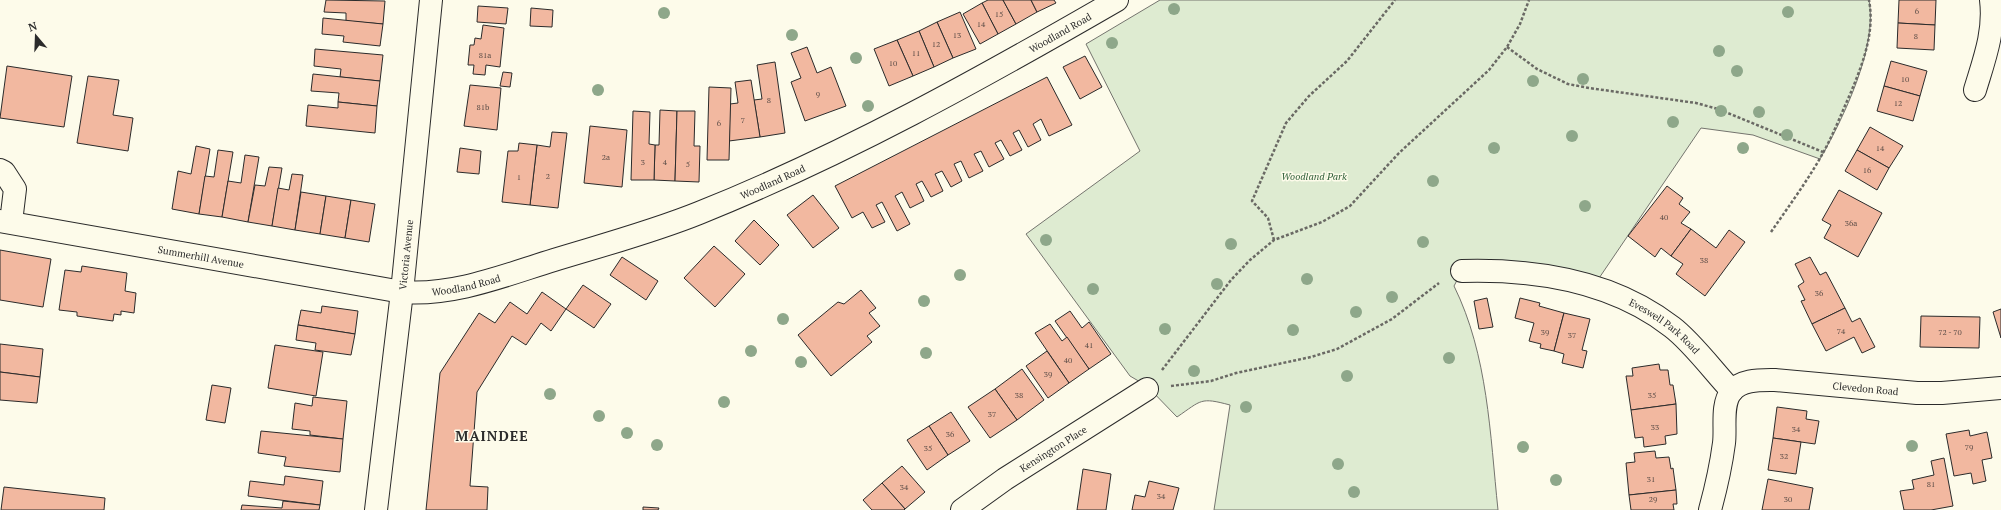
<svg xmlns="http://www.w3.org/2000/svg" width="2001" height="510" viewBox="0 0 2001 510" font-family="'PT Serif',serif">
<rect width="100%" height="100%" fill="#fdfbea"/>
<path fill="#deebd1" stroke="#74746e" d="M1160 0H1869C1878 47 1843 119 1820 159L1753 135 1701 128 1593 287 1462 271 1454 286C1488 355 1490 434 1498 510H1214L1230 405C1200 397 1202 400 1177 417L1147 386 1130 376 1026 234 1140 151 1086 44Z"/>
<g fill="#f2b8a0" stroke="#2b2b2b">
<path d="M326 0 385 1 383 24 346 21V13L324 12Z"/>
<path d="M988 0H1003L1016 24 998 34 982 3Z"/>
<path d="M1003 0H1031L1037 12 1016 24Z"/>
<path d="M1031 0H1054L1056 3 1037 12Z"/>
<path d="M1899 0H1936L1935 25 1898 23Z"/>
<path d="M982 3 998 34 980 44 963 14Z"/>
<path d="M478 6 508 8 506 24 477 22Z"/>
<path d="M531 8 553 10 552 27 530 26Z"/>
<path d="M960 12 976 49 953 58 937 22Z"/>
<path d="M323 18 383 24 380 46 343 42 344 36 322 34Z"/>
<path d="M937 22 953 58 934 67 919 31Z"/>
<path d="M1898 23 1935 25 1934 50 1897 48Z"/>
<path d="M483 25 504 28 500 67 486 65 485 75 473 74 474 65H468L470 45H474L475 38 481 39Z"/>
<path d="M919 31 934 67 913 76 897 40Z"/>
<path d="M897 40 913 76 889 86 874 49Z"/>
<path d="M807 47 817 73 831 67 846 106 805 121 791 82 801 78 791 53Z"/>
<path d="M315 49 383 55 380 81 340 77 341 69 314 66Z"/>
<path d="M1085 56 1102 87 1080 99 1063 67Z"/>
<path d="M1891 61 1927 71 1920 96 1884 86Z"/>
<path d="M775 62 785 133 760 137 754 100 762 99 757 65Z"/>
<path d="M7 66 72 76 64 127 0 118Z"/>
<path d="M503 72 512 73 510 87 500 86Z"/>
<path d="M313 74 380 81 377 106 338 102 339 93 311 91Z"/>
<path d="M88 76 119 80 113 115 133 118 128 151 77 143Z"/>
<path d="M1047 77 1072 125 1049 136 1041 119 1033 124 1041 140 1028 147 1019 130 1013 133 1022 150 1010 156 1001 140 995 143 1004 159 989 167 981 151 974 154 983 171 969 178 961 161 954 164 962 181 951 187 942 171 935 174 943 191 931 197 922 181 916 184 924 201 910 208 902 192 895 196 910 224 897 231 882 202 876 205 885 222 872 228 863 212 852 218 835 186Z"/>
<path d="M751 80 760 137 729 141 730 104 738 103 735 82Z"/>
<path d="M470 85 501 88 497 130 464 126Z"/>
<path d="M1884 86 1920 96 1913 121 1877 111Z"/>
<path d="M709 87 731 88 729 160H707Z"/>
<path d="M338 102 377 106 375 133 306 126 308 105 338 108Z"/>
<path d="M660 110 677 111 675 181 654 180 655 145H659Z"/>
<path d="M633 111 650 112 649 144 655 145 654 180H631Z"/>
<path d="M677 111H695L694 146H700L699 182 675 181Z"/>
<path d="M590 126 627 130 622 187 584 183Z"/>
<path d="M1870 127 1903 146 1889 168 1857 150Z"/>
<path d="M552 132 567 133 558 208 530 205 537 145 550 147Z"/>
<path d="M519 143 537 145 530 205 502 202 508 151H518Z"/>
<path d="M196 146 210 149 199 214 172 209 178 171 191 174Z"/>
<path d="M460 148 481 151 479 174 457 172Z"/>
<path d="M218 150 233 152 222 217 199 214 205 176 214 177Z"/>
<path d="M1857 150 1889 168 1877 190 1845 171Z"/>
<path d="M245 155 259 157 248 222 222 217 228 181 241 183Z"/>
<path d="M269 167 282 168 272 226 248 222 255 185 265 186Z"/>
<path d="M292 174 303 175 295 230 272 226 278 188 289 190Z"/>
<path d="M1667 186 1683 198 1679 204 1690 212 1681 223 1691 229 1671 256 1661 248 1655 257 1628 236Z"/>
<path d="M1839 190 1882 213 1858 257 1824 238 1831 225 1822 220Z"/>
<path d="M301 192 326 196 320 234 295 230Z"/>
<path d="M813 195 839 228 813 248 787 215Z"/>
<path d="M326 196 351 200 345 238 320 234Z"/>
<path d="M351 200 375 204 369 242 345 238Z"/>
<path d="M754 220 779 245 760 265 735 241Z"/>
<path d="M1691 229 1716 248 1729 230 1745 242 1705 296 1676 274 1683 264 1671 256Z"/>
<path d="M714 246 745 274 715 307 684 278Z"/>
<path d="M0 250 51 259 43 307 0 300Z"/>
<path d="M622 257 658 281 646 300 610 275Z"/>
<path d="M1810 257 1820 275 1826 272 1845 308 1812 324 1801 301 1805 300 1798 286 1804 282 1795 264Z"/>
<path d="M82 266 127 273 125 291 136 293 134 313 121 311V315L114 314 113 321 77 316V312L59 310 65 270 81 272Z"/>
<path d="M583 285 611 304 594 328 566 309Z"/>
<path d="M861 290 876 308 869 313 880 326 867 336 872 342 831 376 798 335 838 302 844 304Z"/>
<path d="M542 292 566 309 551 331 541 323 526 345 512 336 477 392 470 486 488 487 487 510H426L440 373 479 313 495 323 510 302 527 314Z"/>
<path d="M1487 298 1493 327 1479 329 1474 301Z"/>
<path d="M1520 298 1540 303 1539 306 1564 313 1554 351 1540 348 1541 344 1529 341 1534 323 1515 318Z"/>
<path d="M322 306 358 311 355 334 298 325 301 310 321 313Z"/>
<path d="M1845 308 1852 322 1860 318 1875 347 1862 353 1854 337 1826 351 1812 324Z"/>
<path d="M2001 309V338L1993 312Z"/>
<path d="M1070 311 1082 328 1089 322 1111 354 1089 369 1055 321Z"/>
<path d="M1564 313 1590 319 1582 350 1587 351 1583 368 1562 363 1564 354 1554 351Z"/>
<path d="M1921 316 1980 317 1979 348 1920 347Z"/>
<path d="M1050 324 1062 341 1067 337 1089 369 1069 383 1035 333Z"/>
<path d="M298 325 355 334 351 355 315 350 316 343 296 340Z"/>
<path d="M0 344 43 349 40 377 0 372Z"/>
<path d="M275 345 323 352 316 396 268 388Z"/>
<path d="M1047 351 1069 383 1048 398 1026 366Z"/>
<path d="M1659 364 1660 370H1668L1670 385H1673L1676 404 1631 410 1626 376H1633L1632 368Z"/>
<path d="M1022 369 1044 400 1017 420 995 389Z"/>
<path d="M0 372 40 377 37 403 0 400Z"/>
<path d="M212 385 231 388 225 423 206 420Z"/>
<path d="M995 389 1017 420 990 438 968 407Z"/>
<path d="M313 397 347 401 343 439 310 435V431L292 429 295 403 312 406Z"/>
<path d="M1676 404 1677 434 1665 436 1666 444 1644 447 1643 437 1635 438 1631 410Z"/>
<path d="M1777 407 1807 411 1806 419 1819 421 1815 444 1773 438Z"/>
<path d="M951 412 970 441 948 455 929 426Z"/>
<path d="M929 426 948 455 927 470 907 440Z"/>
<path d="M1969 430 1970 436 1987 432 1992 458 1982 460 1986 481 1973 484 1971 473 1954 476 1946 434Z"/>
<path d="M261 431 343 439 340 472 284 466 286 457 258 453Z"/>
<path d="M1773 438 1801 442 1796 474 1768 470Z"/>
<path d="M1655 451 1656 458 1669 457 1671 469 1673 468 1676 490 1629 495 1626 463 1635 462 1634 453Z"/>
<path d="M1944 458 1953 506 1931 510H1904L1900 491 1914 489 1912 480 1934 475 1931 461Z"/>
<path d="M902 466 925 492 905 509 882 483Z"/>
<path d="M1083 469 1111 474 1106 510H1077Z"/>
<path d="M285 476 323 481 320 505 248 496 250 481 284 485Z"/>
<path d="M1768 479 1813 488 1809 510H1762Z"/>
<path d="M1149 481 1179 488 1173 510H1132L1135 495 1145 497Z"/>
<path d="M882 483 905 509 904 510H872L863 500Z"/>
<path d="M4 487 105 498 104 510H1Z"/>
<path d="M1676 490 1677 504H1673L1674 510H1631L1629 495Z"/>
<path d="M283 501 320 505 319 510H241L242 505 282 508Z"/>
<path d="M643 507 659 508 658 510H643Z"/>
</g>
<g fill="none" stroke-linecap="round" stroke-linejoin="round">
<g stroke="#2b2b2b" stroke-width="24">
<g id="minor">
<path d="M1975 90C1984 60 1995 32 1991 0"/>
<path d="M0 170 4 172 15 189 11 222"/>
<path id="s1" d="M0 221 402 292C455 296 505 275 554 260 603 245 652 232 699 213 844 155 982 78 1117 0"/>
<path id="s2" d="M1462 271C1534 269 1613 281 1672 327 1692 342 1714 372 1732 391"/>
<path id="s3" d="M376 510 402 292 431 0"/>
<path id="s4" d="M962 510 1005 479 1147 389"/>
<path id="s5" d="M1710 510C1716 488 1721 466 1724 443 1726 428 1721 405 1731 392 1741 379 1760 380 1775 380L1917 393H1942L2001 388"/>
</g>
</g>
<g stroke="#6a6964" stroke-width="2.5" stroke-dasharray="3 2" stroke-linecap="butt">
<path d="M1507 47 1537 69 1568 84 1589 88 1696 103 1718 109 1823 152"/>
<path d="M1771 232C1789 206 1808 180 1823 153 1834 133 1842 112 1851 92 1863 63 1875 32 1869 0"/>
<path d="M1274 240 1268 218 1252 201 1286 123 1309 96 1347 61 1395 0"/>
<path d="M1162 370 1231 280 1250 260 1274 240 1322 222 1350 206 1399 153 1489 70 1507 47 1520 24 1529 0"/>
<path d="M1171 386 1211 381 1236 373 1311 357 1337 349 1392 319 1439 283"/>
</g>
<use href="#minor" stroke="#fdfbea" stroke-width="22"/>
</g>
<g fill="#8ea78a">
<circle cx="1174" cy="9" r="6"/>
<circle cx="1788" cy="12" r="6"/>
<circle cx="664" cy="13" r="6"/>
<circle cx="792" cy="35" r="6"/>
<circle cx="1112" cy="43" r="6"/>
<circle cx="1719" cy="51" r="6"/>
<circle cx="856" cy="58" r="6"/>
<circle cx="1737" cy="71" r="6"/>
<circle cx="1583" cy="79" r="6"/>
<circle cx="1533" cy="81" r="6"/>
<circle cx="598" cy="90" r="6"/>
<circle cx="868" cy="106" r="6"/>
<circle cx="1721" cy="111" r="6"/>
<circle cx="1759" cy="112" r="6"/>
<circle cx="1673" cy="122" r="6"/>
<circle cx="1787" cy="135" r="6"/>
<circle cx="1572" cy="136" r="6"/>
<circle cx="1494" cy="148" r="6"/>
<circle cx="1743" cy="148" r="6"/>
<circle cx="1433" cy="181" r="6"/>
<circle cx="1585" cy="206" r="6"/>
<circle cx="1046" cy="240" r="6"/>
<circle cx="1423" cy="242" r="6"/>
<circle cx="1231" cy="244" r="6"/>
<circle cx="960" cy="275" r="6"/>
<circle cx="1307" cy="279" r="6"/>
<circle cx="1217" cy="284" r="6"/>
<circle cx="1093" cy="289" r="6"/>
<circle cx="1392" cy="297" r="6"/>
<circle cx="924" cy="301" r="6"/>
<circle cx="1356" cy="312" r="6"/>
<circle cx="783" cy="319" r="6"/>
<circle cx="1165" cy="329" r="6"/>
<circle cx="1293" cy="330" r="6"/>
<circle cx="751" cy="351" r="6"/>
<circle cx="926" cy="353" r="6"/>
<circle cx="1449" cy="358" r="6"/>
<circle cx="801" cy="362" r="6"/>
<circle cx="1194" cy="371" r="6"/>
<circle cx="1347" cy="376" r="6"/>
<circle cx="550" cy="394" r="6"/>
<circle cx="724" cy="402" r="6"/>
<circle cx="1246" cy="407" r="6"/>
<circle cx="599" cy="416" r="6"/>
<circle cx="627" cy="433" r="6"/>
<circle cx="657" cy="445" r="6"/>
<circle cx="1912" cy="446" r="6"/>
<circle cx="1523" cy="447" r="6"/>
<circle cx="1338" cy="464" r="6"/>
<circle cx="1556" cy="480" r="6"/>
<circle cx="1354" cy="492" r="6"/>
</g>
<g text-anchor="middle" stroke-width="3" stroke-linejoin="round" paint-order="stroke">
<g font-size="8" fill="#5d4e48">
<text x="1917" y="14">6</text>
<text x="999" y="17">15</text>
<text x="981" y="27">14</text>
<text x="957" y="38">13</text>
<text x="1916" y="39">8</text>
<text x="936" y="47">12</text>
<text x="916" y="56">11</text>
<text x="485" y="58">81a</text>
<text x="893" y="66">10</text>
<text x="1905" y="82">10</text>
<text x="818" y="97">9</text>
<text x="769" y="103">8</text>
<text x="1898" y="106">12</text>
<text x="483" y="110">81b</text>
<text x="743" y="123">7</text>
<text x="719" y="126">6</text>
<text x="1880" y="151">14</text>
<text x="606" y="160">2a</text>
<text x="643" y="165">3</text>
<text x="665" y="165">4</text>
<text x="688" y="167">5</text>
<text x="1867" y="173">16</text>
<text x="548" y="179">2</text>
<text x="519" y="180">1</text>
<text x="1664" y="220">40</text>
<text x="1851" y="226">36a</text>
<text x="1704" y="263">38</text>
<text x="1819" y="296">36</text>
<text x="1841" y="334">74</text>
<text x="1545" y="335">39</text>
<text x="1950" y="335">72 - 70</text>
<text x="1572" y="338">37</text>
<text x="1089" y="348">41</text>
<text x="1068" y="363">40</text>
<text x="1048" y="377">39</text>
<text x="1019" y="398">38</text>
<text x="1652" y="398">35</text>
<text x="992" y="417">37</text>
<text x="1655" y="430">33</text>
<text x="1796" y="432">34</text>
<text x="950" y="437">36</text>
<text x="1969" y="450">79</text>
<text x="928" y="451">35</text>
<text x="1784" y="459">32</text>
<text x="1651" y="482">31</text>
<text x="1931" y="487">81</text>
<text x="904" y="490">34</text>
<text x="1161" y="499">34</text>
<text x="1653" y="502">29</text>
<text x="1788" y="502">30</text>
</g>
<g font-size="10" fill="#2b2b2b" stroke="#fdfbea">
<text dy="4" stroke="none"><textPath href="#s1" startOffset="1121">Woodland Road</textPath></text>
<text dy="4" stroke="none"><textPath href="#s1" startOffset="797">Woodland Road</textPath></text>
<text dy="4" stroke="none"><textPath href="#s3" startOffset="257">Victoria Avenue</textPath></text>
<text dy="4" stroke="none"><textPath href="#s1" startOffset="204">Summerhill Avenue</textPath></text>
<text dy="4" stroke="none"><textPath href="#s1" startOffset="473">Woodland Road</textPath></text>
<text dy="4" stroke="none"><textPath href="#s2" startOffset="215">Eveswell Park Road</textPath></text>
<text dy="4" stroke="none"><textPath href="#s5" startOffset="259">Clevedon Road</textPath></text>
<text dy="4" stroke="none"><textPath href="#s4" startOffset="110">Kensington Place</textPath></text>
</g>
<g font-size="10" font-style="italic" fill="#34623c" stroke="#fdfbea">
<text x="1314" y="180">Woodland Park</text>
</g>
<g font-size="14" font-weight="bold" letter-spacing="1" fill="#2b2b2b" stroke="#fdfbea">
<text x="492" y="441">MAINDEE</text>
</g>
</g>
<g transform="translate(36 36) rotate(341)" stroke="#fdfbea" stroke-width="3" paint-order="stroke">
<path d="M0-3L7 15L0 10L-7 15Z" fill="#2b2b2b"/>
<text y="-6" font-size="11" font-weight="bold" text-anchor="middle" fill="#2b2b2b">N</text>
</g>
</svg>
